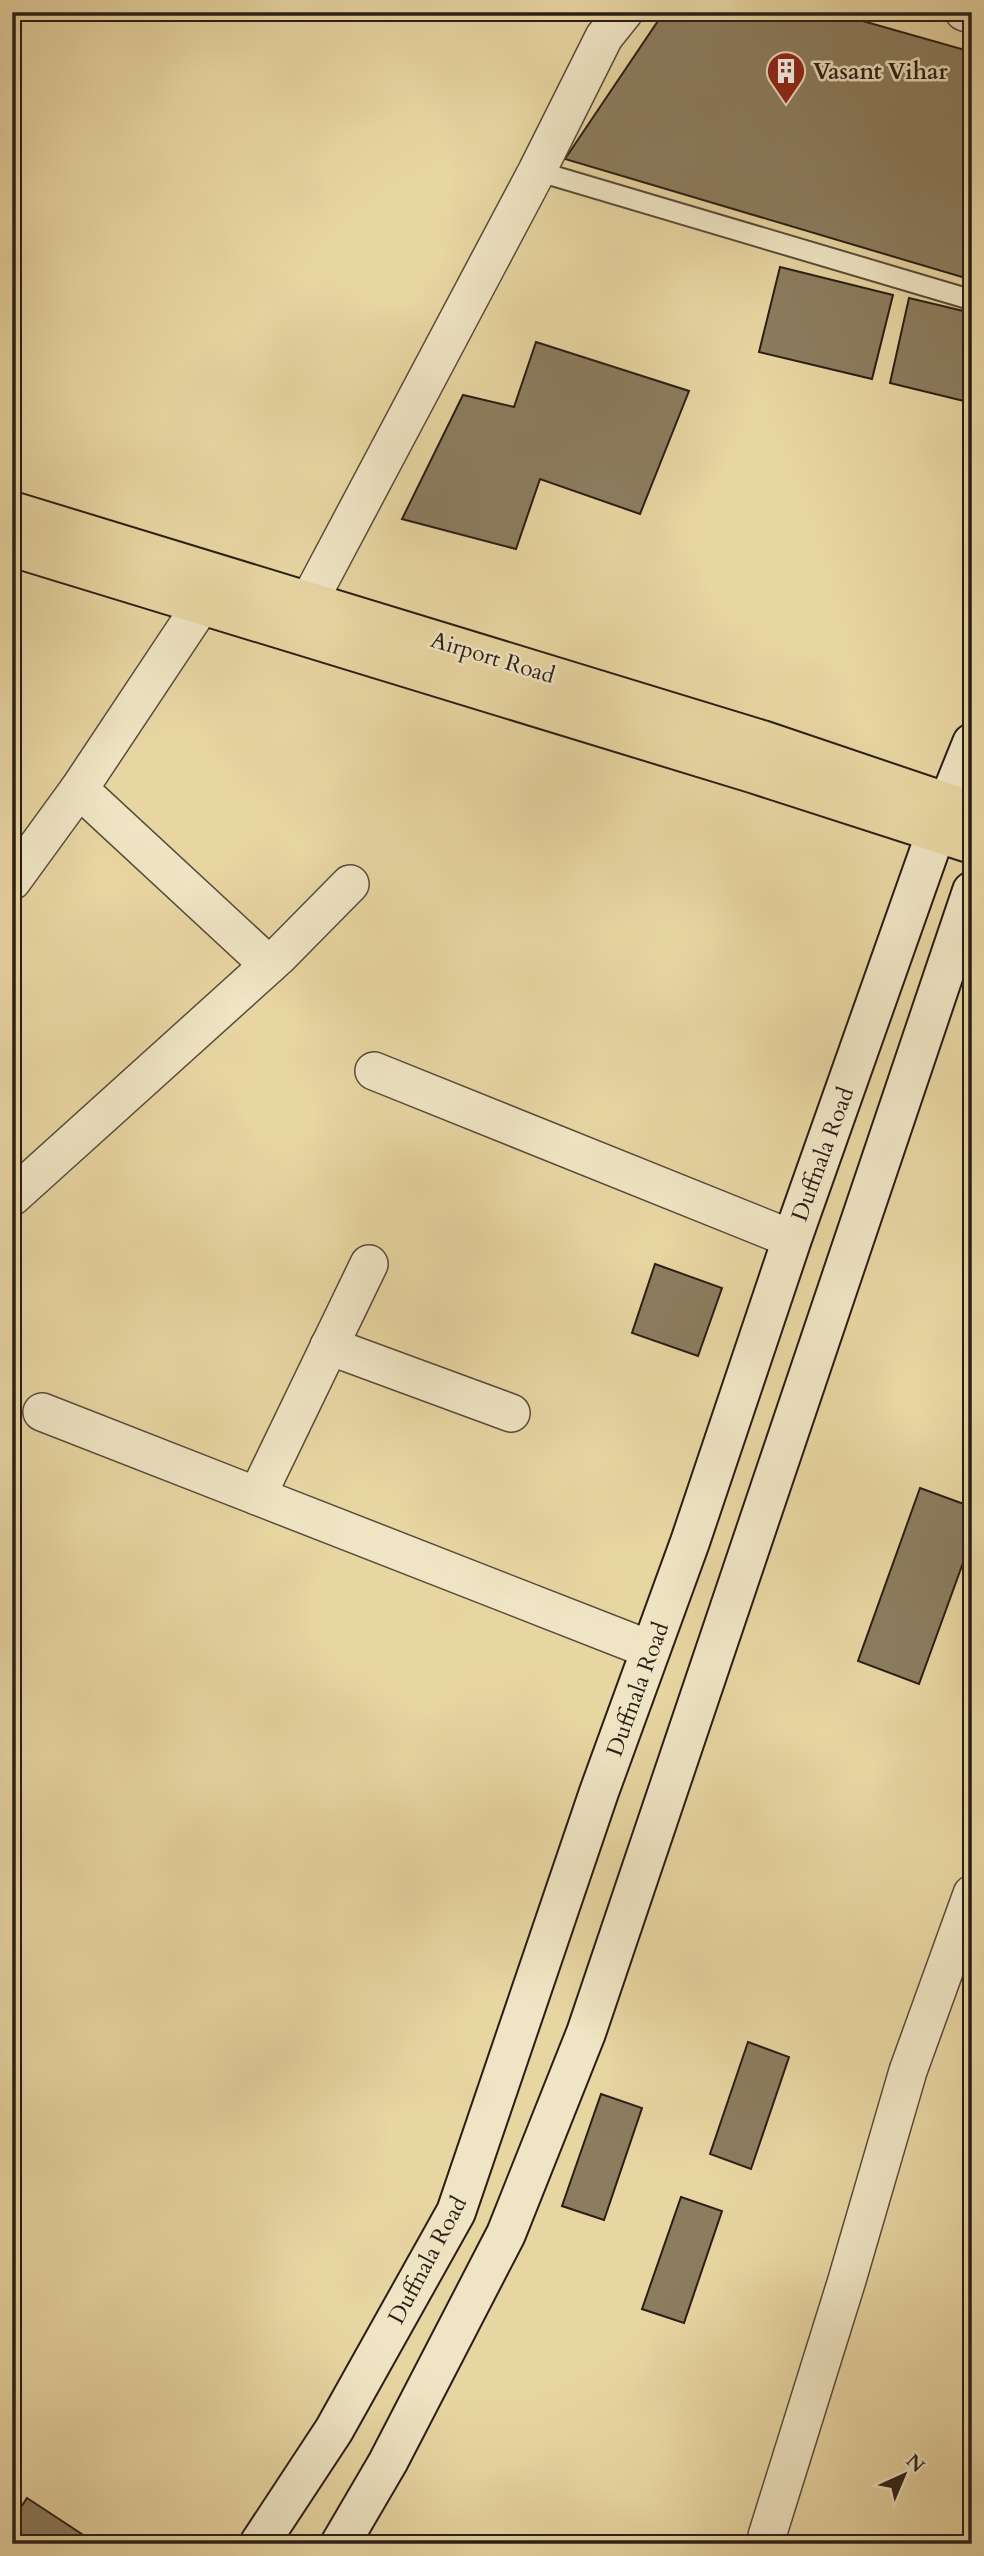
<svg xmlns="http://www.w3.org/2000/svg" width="984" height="2556" viewBox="0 0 984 2556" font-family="Cardo,serif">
<rect width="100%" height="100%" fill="#e7d5a2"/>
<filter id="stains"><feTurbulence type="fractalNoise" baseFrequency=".00286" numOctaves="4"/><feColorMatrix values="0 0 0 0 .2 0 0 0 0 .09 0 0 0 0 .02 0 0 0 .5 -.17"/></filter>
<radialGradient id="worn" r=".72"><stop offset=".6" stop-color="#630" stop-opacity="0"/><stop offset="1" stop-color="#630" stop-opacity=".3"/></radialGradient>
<g fill="#8c7d5f" stroke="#2a1e16" stroke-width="2">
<path d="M664 12H831L972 52V280L565 159Z"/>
<path d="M780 267 893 295 872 379 759 352Z"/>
<path d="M909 298 972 313V403L890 383Z"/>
<path d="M536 342 689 391 640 514 540 479 516 549 402 519 463 395 514 407Z"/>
<path d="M655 1264 722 1288 698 1356 632 1333Z"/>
<path d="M920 1488 972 1507V1538L919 1684 858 1661Z"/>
<path d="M748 2042 789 2057 751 2169 710 2154Z"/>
<path d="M601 2094 642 2108 604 2220 562 2206Z"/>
<path d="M681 2197 722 2211 684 2323 642 2309Z"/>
<path d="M27 2498 97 2544H12V2521Z"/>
</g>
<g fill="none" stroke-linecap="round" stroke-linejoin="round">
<g stroke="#594c39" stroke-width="23">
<path id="lane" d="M537 171 972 300"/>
</g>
<g stroke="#594c39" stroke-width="40">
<g id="street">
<path d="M964 12 972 14"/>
<path d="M309 601 537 171 604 37 624 12"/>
<path d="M79 789 269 965"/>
<path d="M12 881 79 789 202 604"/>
<path d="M374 1071 792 1239"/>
<path d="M12 1197 279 956 350 884"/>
<path d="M329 1346 511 1413"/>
<path d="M42 1412 651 1650"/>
<path d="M257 1496 369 1264"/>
<path d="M768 2544 767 2536 847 2280 908 2071 972 1894"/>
</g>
</g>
<g stroke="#2a1e16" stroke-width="42">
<g id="secondary">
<path d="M259 2544 334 2430 456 2212 599 1792 690 1542 792 1239 935 835 972 743"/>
<path d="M340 2544 388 2462 506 2234 586 2033 972 891"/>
</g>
</g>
<g stroke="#2a1e16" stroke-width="42">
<g id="primary">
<path d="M12 511 762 740 972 811"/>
<path d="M12 547 752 773 972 844"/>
</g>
</g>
<use href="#lane" stroke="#efe4c3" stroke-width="19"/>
<use href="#street" stroke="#efe4c3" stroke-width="37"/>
<use href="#secondary" stroke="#efe4c3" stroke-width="38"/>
<use href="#primary" stroke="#e7d5a2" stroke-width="38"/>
</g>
<defs>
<g id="building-pin" transform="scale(2.0125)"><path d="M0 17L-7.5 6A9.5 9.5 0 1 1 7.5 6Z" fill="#8f2418" stroke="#efe4c3"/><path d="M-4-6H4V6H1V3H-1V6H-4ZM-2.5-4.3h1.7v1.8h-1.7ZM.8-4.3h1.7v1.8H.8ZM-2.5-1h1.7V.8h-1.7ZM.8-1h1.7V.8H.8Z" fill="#fff"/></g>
</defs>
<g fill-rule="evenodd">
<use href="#building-pin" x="786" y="71"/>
</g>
<g text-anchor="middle" stroke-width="5" stroke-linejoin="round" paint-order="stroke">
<g font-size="23" font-weight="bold" fill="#2a1e16" stroke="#efe4c3" text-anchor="start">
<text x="813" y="79">Vasant Vihar</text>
</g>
<g font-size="23" fill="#2a1e16" stroke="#efe4c3">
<text transform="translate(493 657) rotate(17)" y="8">Airport Road</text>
<text transform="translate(822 1154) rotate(-70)" y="8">Duffnala Road</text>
<text transform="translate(637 1689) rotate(-70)" y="8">Duffnala Road</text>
<text transform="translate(427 2260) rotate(-62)" y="8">Duffnala Road</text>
</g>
</g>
<rect width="984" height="2556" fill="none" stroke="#e7d5a2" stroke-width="42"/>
<rect x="14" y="14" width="956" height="2528" fill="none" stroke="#2a1e16" stroke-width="3.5"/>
<rect x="21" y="21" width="942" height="2514" fill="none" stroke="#2a1e16" stroke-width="2"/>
<g transform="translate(904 2475) rotate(44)" stroke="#efe4c3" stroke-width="5" paint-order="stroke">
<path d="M0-5L12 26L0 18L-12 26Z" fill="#2a1e16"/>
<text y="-10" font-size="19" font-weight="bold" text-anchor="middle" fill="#2a1e16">N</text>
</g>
<rect width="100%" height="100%" filter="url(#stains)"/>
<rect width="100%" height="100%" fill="url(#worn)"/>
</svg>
